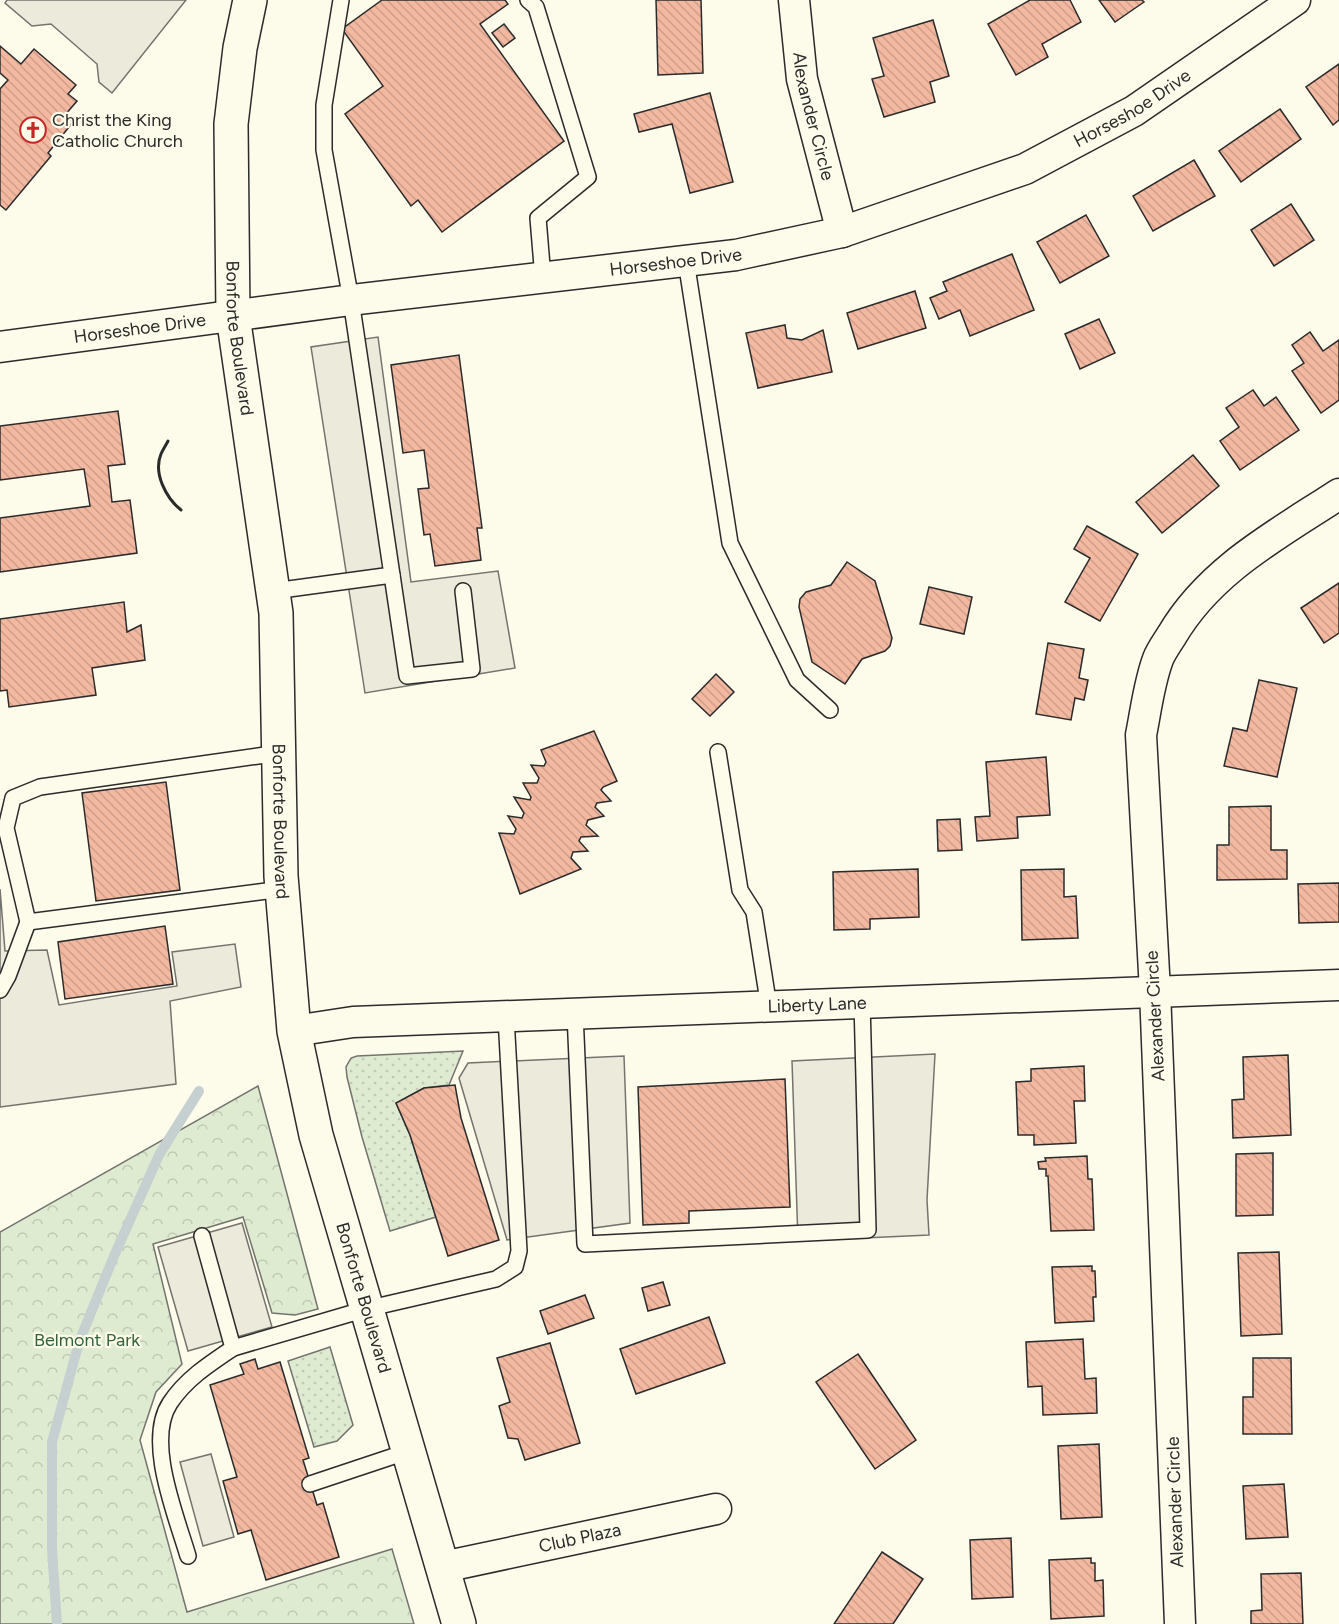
<svg xmlns="http://www.w3.org/2000/svg" width="1339" height="1624" viewBox="0 0 1339 1624" font-family="Figtree,sans-serif">
<defs>
<pattern id="grass-dots" width="8" height="8" patternUnits="userSpaceOnUse" patternTransform="scale(1.5)"><rect width="8" height="8" fill="#deebd1"/><path d="M2 2h.1M6 6h.1" fill="none" stroke="#bfcab4" stroke-width="1.8" stroke-linecap="round"/></pattern>
<pattern id="forest-crowns" width="20" height="18" patternUnits="userSpaceOnUse" patternTransform="scale(1.5)"><rect width="20" height="18" fill="#deebd1"/><path d="M2 6a3 3 0 1 1 6 0M12 15a3 3 0 1 1 6 0" fill="none" stroke="#bfcab4"/></pattern>
<pattern id="building-back-hatch" width="6" height="6" patternUnits="userSpaceOnUse" patternTransform="scale(1.5)"><rect width="6" height="6" fill="#f2b8a0"/><path d="M-1 5l2 2M0 0l6 6M5-1l2 2" fill="none" stroke="#d09e8a"/></pattern>
</defs>
<rect width="100%" height="100%" fill="#fdfbea"/>
<g fill="url(#grass-dots)" stroke="#74746e" stroke-width="1.5">
<path d="M463 1051 449 1085 424 1088 396 1103 410 1135 436 1217 390 1231 362 1137 347 1077 346 1067 351 1058 357 1056Z"/>
<path d="M330 1347 353 1425 337 1441 314 1447 288 1361Z"/>
</g>
<path fill="url(#forest-crowns)" stroke="#74746e" stroke-width="1.5" d="M258 1086 318 1309 295 1315 272 1313 243 1217 153 1244 182 1364 156 1392 140 1440 187 1612 392 1549 414 1624H0V1232Z"/>
<g fill="#eceadb" stroke="#74746e" stroke-width="1.5">
<path d="M7 0H186L112 93 99 82 97 64 51 24 32 26 5 3Z"/>
<path d="M378 337 411 582 498 571 515 668 365 693 311 347Z"/>
<path d="M0 889 5 951 47 950 59 1005 177 986 172 952 235 944 241 987 170 1001 176 1084 0 1107Z"/>
<path d="M935 1054 927 1200 929 1235 798 1241 792 1061Z"/>
<path d="M624 1056 630 1223 507 1240 459 1078 468 1063Z"/>
<path d="M242 1223 272 1327 188 1351 158 1247Z"/>
<path d="M211 1454 234 1537 203 1546 180 1462Z"/>
</g>
<g fill="none" stroke-linecap="round" stroke-linejoin="round">
<path stroke="#c7d0d0" stroke-width="10" d="M57 1624 52 1549V1442L79 1342 114 1256 159 1155 199 1091"/>
</g>
<g fill="url(#building-back-hatch)" stroke="#2b2b2b" stroke-width="1.5">
<path d="M382 0H505L508 4 480 24 564 141 442 232 418 200 411 206 345 114 383 86 342 29Z"/>
<path d="M656 0H701L703 73 658 75Z"/>
<path d="M1030 0H1070L1081 22 1042 44 1048 57 1016 75 988 24Z"/>
<path d="M1099 0H1142L1144 2 1115 22Z"/>
<path d="M933 20 949 76 930 82 935 102 884 117 872 79 884 76 873 38Z"/>
<path d="M504 24 515 38 503 47 492 33Z"/>
<path d="M0 46 21 64 34 49 76 85 68 94 77 101 65 115 73 122 48 153 51 156 6 210 0 205V89L8 80 0 73Z"/>
<path d="M1339 64V120L1333 125 1306 87Z"/>
<path d="M710 93 733 182 690 193 672 124 639 132 634 114Z"/>
<path d="M1280 109 1301 139 1241 182 1219 151Z"/>
<path d="M1194 160 1215 196 1153 231 1133 196Z"/>
<path d="M1291 204 1314 240 1274 266 1251 230Z"/>
<path d="M1086 215 1109 256 1060 283 1037 242Z"/>
<path d="M1012 254 1034 310 970 336 960 310 939 319 930 298 947 291 943 282Z"/>
<path d="M915 291 926 328 858 349 847 313Z"/>
<path d="M1099 319 1115 353 1080 369 1065 334Z"/>
<path d="M785 325 787 338 802 340 823 330 832 372 758 388 746 333Z"/>
<path d="M1310 332 1323 351 1339 340V400L1321 413 1292 371 1304 363 1292 345Z"/>
<path d="M459 355 482 528H477L481 560 435 566 430 534 424 535 418 489 429 488 424 450 403 453 391 365Z"/>
<path d="M1253 390 1264 406 1276 397 1299 430 1240 470 1220 441 1239 427 1226 408Z"/>
<path d="M118 411 125 464 108 466 112 502 130 500 137 553 0 572V518L90 506 84 469 0 480V426Z"/>
<path d="M1193 455 1219 486 1162 533 1136 502Z"/>
<path d="M1087 526 1138 554 1100 621 1065 602 1090 558 1074 549Z"/>
<path d="M847 562 875 581 892 638 890 646 885 651 862 659 845 684 812 662 799 607 800 599 806 592 831 585Z"/>
<path d="M1339 583V633L1324 643 1301 608Z"/>
<path d="M929 587 972 597 964 634 920 624Z"/>
<path d="M124 602 127 632 141 625 145 660 92 668 96 695 9 707 7 690 0 691V619Z"/>
<path d="M1048 643 1084 649 1079 678 1088 680 1084 700 1075 698 1071 720 1036 714Z"/>
<path d="M716 674 734 692 710 716 692 699Z"/>
<path d="M1259 680 1297 688 1277 777 1224 766 1233 728 1247 731Z"/>
<path d="M594 731 617 781 603 787 601 790 611 801 597 803 595 807 604 816 588 820 586 825 598 836 581 837 579 841 588 851 573 852 571 858 581 869 520 894 499 833 514 834 516 829 508 816 522 818 524 813 514 797 530 800 531 797 523 783H537L539 778 531 765 544 766 546 762 541 750Z"/>
<path d="M1046 757 1050 815 1017 817 1018 838 977 841 975 817 990 816 986 762Z"/>
<path d="M166 782 180 890 96 901 82 793Z"/>
<path d="M1271 806V850H1287V879L1217 880V845H1229V807Z"/>
<path d="M960 819 962 850 938 851 937 820Z"/>
<path d="M918 869 919 917 870 919V929L834 930 833 872Z"/>
<path d="M1064 869V897L1076 896 1078 938 1022 940 1021 870Z"/>
<path d="M1339 883V922L1299 923 1298 884Z"/>
<path d="M165 926 173 984 65 999 58 942Z"/>
<path d="M1288 1055 1291 1135 1233 1138 1232 1100 1244 1099 1243 1057Z"/>
<path d="M1084 1066 1085 1101H1074L1076 1143 1034 1145V1135H1018L1016 1082 1031 1081V1069Z"/>
<path d="M785 1079 790 1207 689 1211V1223L643 1225 638 1087Z"/>
<path d="M455 1085 461 1118 499 1240 448 1256 410 1135 396 1103 424 1088Z"/>
<path d="M1273 1153V1215L1236 1216V1154Z"/>
<path d="M1087 1156 1088 1179H1092L1094 1230 1051 1231 1048 1176H1046V1169H1039L1038 1162 1046 1161 1045 1158Z"/>
<path d="M1279 1252 1282 1334 1241 1336 1238 1253Z"/>
<path d="M1092 1266V1271H1095L1096 1297H1093L1094 1321 1055 1323 1052 1267Z"/>
<path d="M663 1282 670 1305 648 1311 642 1288Z"/>
<path d="M585 1295 594 1318 548 1334 540 1311Z"/>
<path d="M709 1317 725 1363 636 1394 620 1349Z"/>
<path d="M1083 1339 1085 1379 1096 1378 1097 1413 1043 1415 1042 1386 1028 1387 1026 1342Z"/>
<path d="M550 1343 580 1443 525 1460 518 1439 508 1438 499 1406 510 1402 497 1358Z"/>
<path d="M858 1354 916 1440 875 1469 816 1382Z"/>
<path d="M1253 1358H1291L1292 1434H1243V1397H1253Z"/>
<path d="M255 1359 258 1369 280 1362 309 1458 303 1460 317 1505 323 1503 339 1557 266 1580 251 1530 238 1534 223 1481 237 1477 210 1385 244 1374 240 1364Z"/>
<path d="M1099 1444 1102 1517 1061 1519 1058 1446Z"/>
<path d="M1284 1484 1288 1537 1246 1539 1243 1486Z"/>
<path d="M1011 1538 1013 1597 972 1599 970 1540Z"/>
<path d="M882 1552 923 1579 893 1624H834Z"/>
<path d="M1091 1558V1563H1095V1581L1103 1580 1104 1616 1051 1619 1049 1560Z"/>
<path d="M1301 1573 1303 1624H1251V1611L1262 1610 1261 1574Z"/>
</g>
<g fill="none" stroke-linecap="round" stroke-linejoin="round">
<g stroke="#2b2b2b" stroke-width="18">
<g id="lane">
<path d="M528 0 536 7 588 177 538 218 543 278"/>
<path d="M686 261 730 543 797 680 830 710"/>
<path d="M392 575 407 676 472 669 463 591"/>
<path d="M274 591 392 575 351 300 324 150V105L341 0"/>
<path d="M718 752 740 890 754 912 769 1007"/>
<path d="M279 753 40 787 13 798 6 828 28 922 282 889"/>
<path d="M0 990 8 976 28 922"/>
<path d="M575 1013 585 1244 868 1230 862 1002"/>
<path d="M202 1236 233 1348 366 1309 496 1279 515 1267 519 1251 506 1017"/>
<path d="M310 1484 409 1451"/>
<path d="M188 1556C176 1515 145 1441 170 1403 186 1379 209 1364 233 1348"/>
</g>
</g>
<g stroke="#2b2b2b" stroke-width="33">
<g id="street">
<path id="s1" d="M794 0 802 79 842 232"/>
<path id="s2" d="M0 347 351 300 736 255 842 232 1025 169 1134 111 1295 0"/>
<path id="s3" d="M294 1031 353 1022 1339 985"/>
<path id="s4" d="M443 1567 716 1509"/>
<path d="M1180 1624 1155 991 1141 735C1146 710 1149 683 1158 659 1161 651 1167 643 1172 635 1210 570 1278 534 1339 494"/>
</g>
</g>
<g stroke="#2b2b2b" stroke-width="36">
<g id="secondary">
<path id="s5" d="M250 0 240 48 231 124 233 316 276 613 281 876 294 1031 316 1135 459 1624"/>
</g>
</g>
<use href="#lane" stroke="#fdfbea" stroke-width="15"/>
<use href="#street" stroke="#fdfbea" stroke-width="30"/>
<use href="#secondary" stroke="#fdfbea" stroke-width="33"/>
<path stroke="#2b2b2b" stroke-width="3" d="M168 441C166 445 163 449 161 454 153 473 166 498 181 510"/>
</g>
<defs>
<g id="church-ring" transform="scale(1.35)"><circle r="9.5" fill="#fdfbea" stroke="#c62828" stroke-width="1.5"/><path d="M-1.2-6h2.4v3.5h3.3v2.4h-3.3V6h-2.4V-.1h-3.3v-2.4h3.3Z" fill="#c62828"/></g>
</defs>
<g fill-rule="evenodd">
<use href="#church-ring" x="33" y="130"/>
</g>
<g text-anchor="middle" stroke-width="4.5" stroke-linejoin="round" paint-order="stroke">
<g font-size="18" fill="#2b2b2b" stroke="#fdfbea">
<text dy="6" stroke="none"><textPath href="#s2" startOffset="1167">Horseshoe Drive</textPath></text>
<text dy="6" stroke="none"><textPath href="#s1" startOffset="118">Alexander Circle</textPath></text>
<text dy="6" stroke="none"><textPath href="#s2" startOffset="681">Horseshoe Drive</textPath></text>
<text dy="6" stroke="none"><textPath href="#s2" startOffset="141">Horseshoe Drive</textPath></text>
<text dy="6" stroke="none"><textPath href="#s5" startOffset="340">Bonforte Boulevard</textPath></text>
<text dy="6" stroke="none"><textPath href="#s5" startOffset="826">Bonforte Boulevard</textPath></text>
<text dy="6" stroke="none"><textPath href="#s3" startOffset="524">Liberty Lane</textPath></text>
<text transform="translate(1155 1016) rotate(-93)" y="6">Alexander Circle</text>
<text dy="6" stroke="none"><textPath href="#s5" startOffset="1312">Bonforte Boulevard</textPath></text>
<text transform="translate(1175 1502) rotate(-92)" y="6">Alexander Circle</text>
<text dy="6" stroke="none"><textPath href="#s4" startOffset="140">Club Plaza</textPath></text>
</g>
<g font-size="18" fill="#2b2b2b" stroke="#fdfbea" text-anchor="start">
<text x="52" y="126">Christ the King<tspan x="52" dy="21">Catholic Church</tspan></text>
</g>
<g font-size="18" fill="#34623c" stroke="#fdfbea">
<text x="87" y="1346">Belmont Park</text>
</g>
</g>
</svg>
